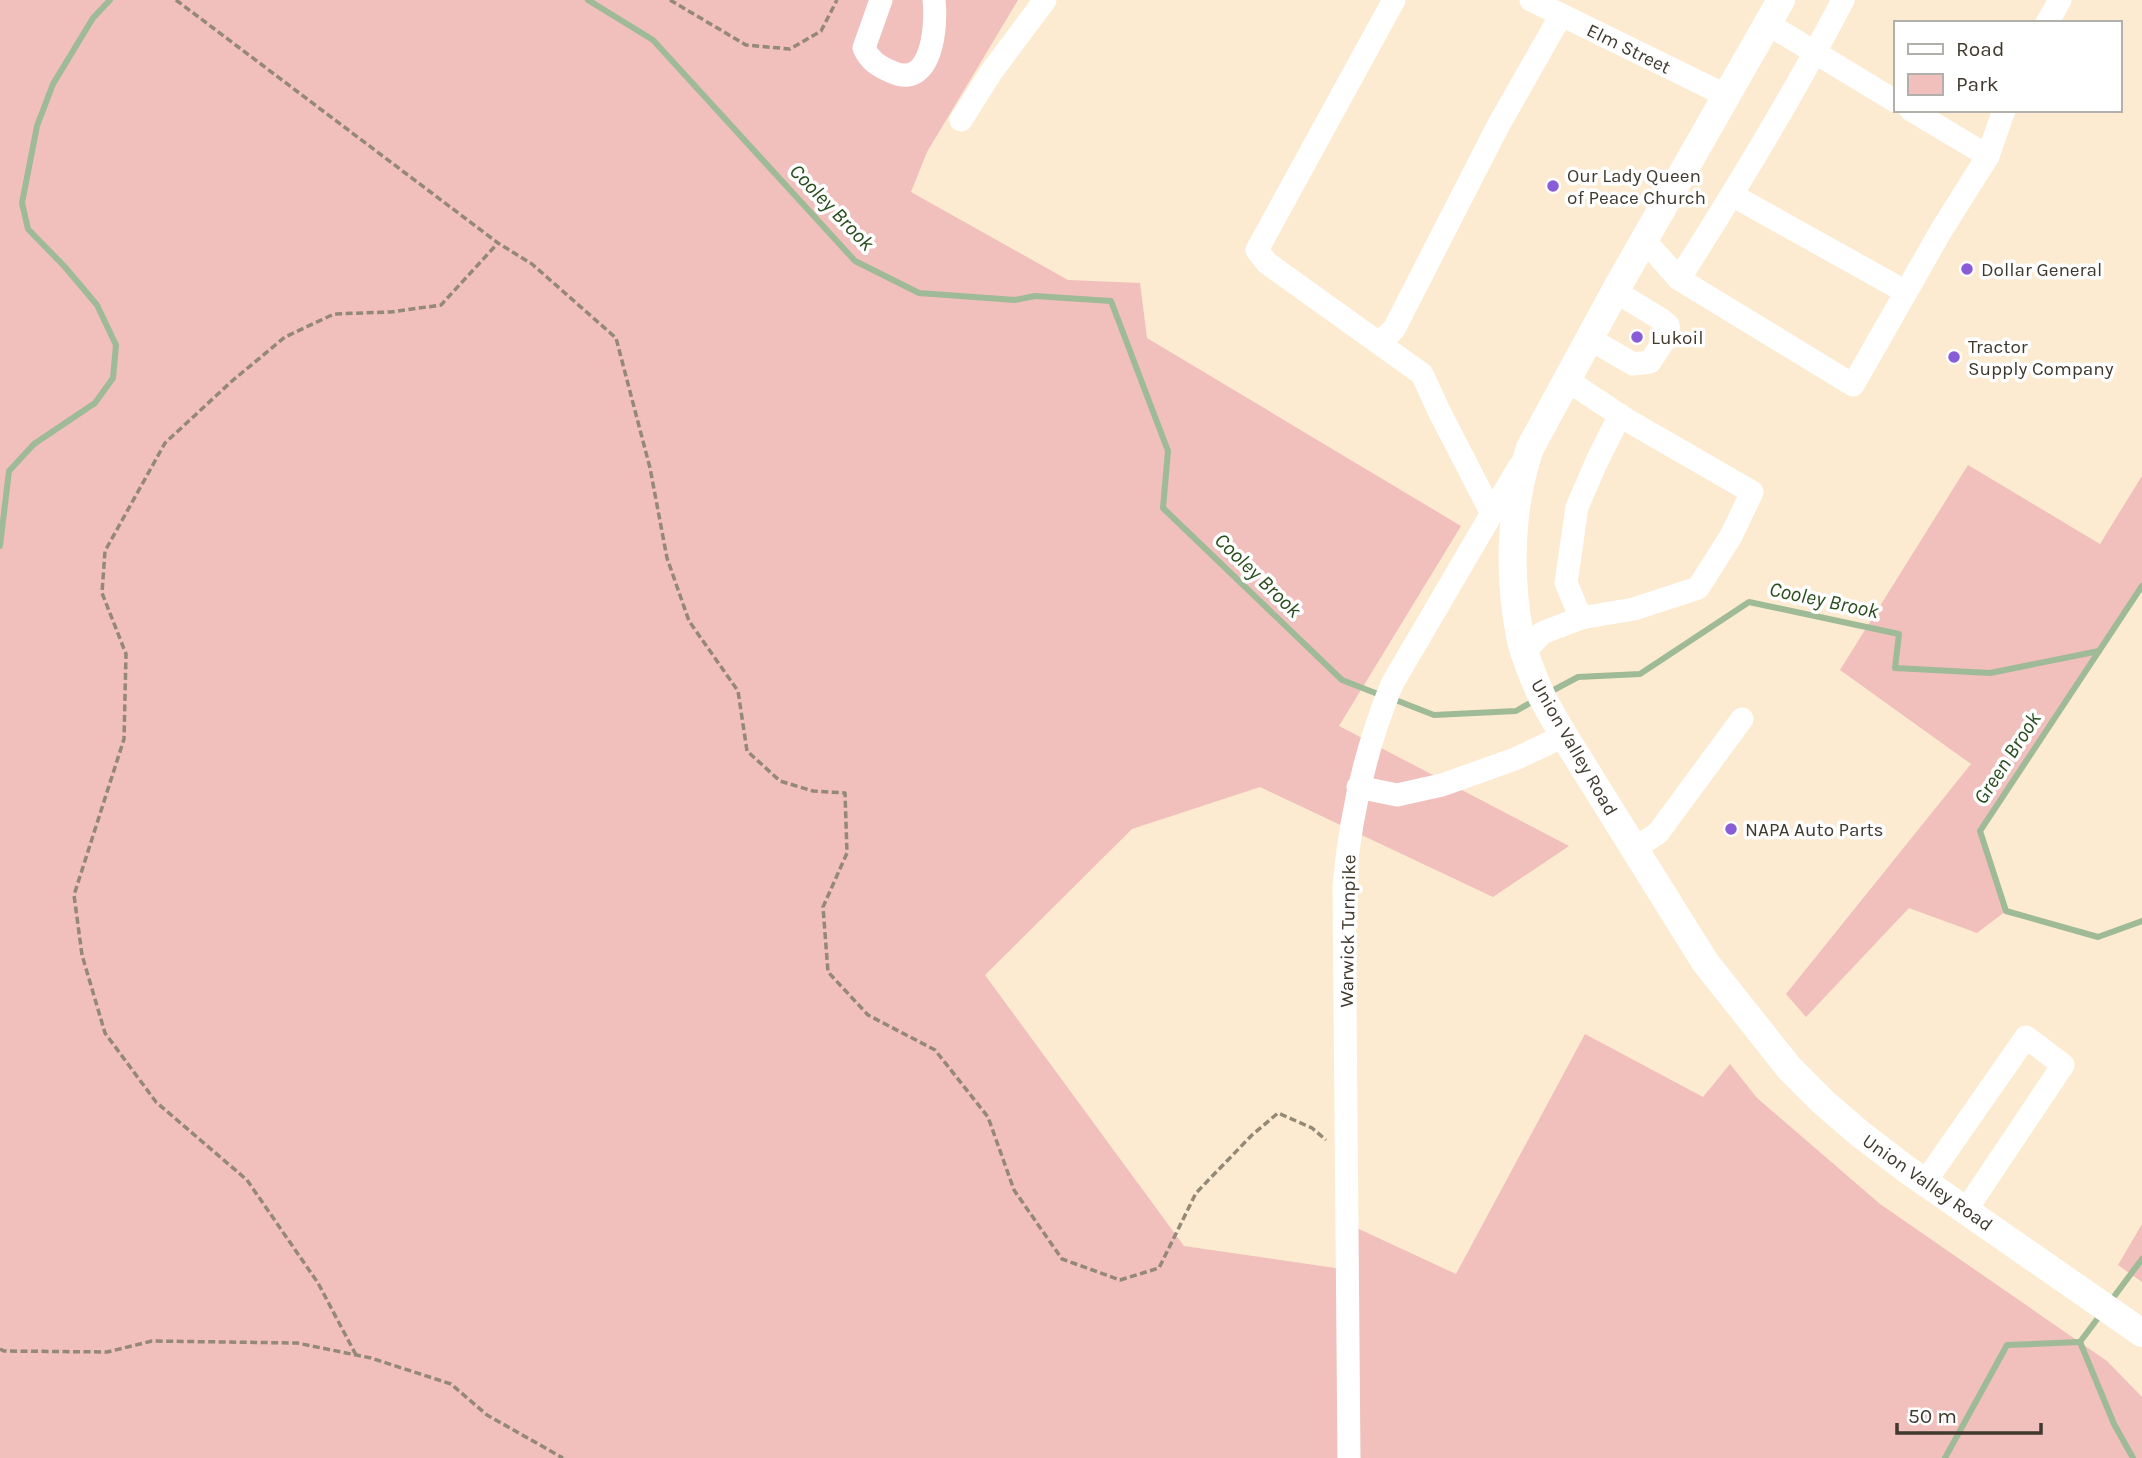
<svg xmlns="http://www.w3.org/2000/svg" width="2142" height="1458" viewBox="0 0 2142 1458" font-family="Karla,sans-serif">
<rect width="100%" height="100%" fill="#fcebd0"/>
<g fill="#f1bfbc">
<path d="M0 0H1018L927 152 911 192 1068 280 1140 283 1147 338 1461 526 1339 726 1569 846 1493 897 1260 787 1132 829 985 975 1184 1246 1349 1270 1346 1223 1456 1274 1585 1034 1703 1097 1730 1064 1757 1098 1880 1204 2107 1361 2142 1397V1458H0Z"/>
<path d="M1968 465 2100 544 2142 476V586L1981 830 2006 911 1977 933 1909 908 1806 1017 1786 994 1971 764 1840 670Z"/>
<path d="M2142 1224V1282L2118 1265Z"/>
</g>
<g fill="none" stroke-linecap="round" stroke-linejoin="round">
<g stroke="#9fba97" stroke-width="6">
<path d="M588 0 653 40 855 261 919 293 1015 300 1035 296 1111 301 1168 451 1163 508 1342 680 1383 696"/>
<path d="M0 546 9 471 34 444 95 403 113 378 116 345 97 305 65 267 28 229 22 203 37 126 53 84 93 18 110 0"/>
<path d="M2142 586 1980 831 2006 911 2098 937 2142 921"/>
<path d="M1550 692 1578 677 1640 674 1749 602 1899 634 1895 668 1990 673 2099 651"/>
<path d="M1393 699 1434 715 1516 711 1537 699"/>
<path d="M2110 1302 2142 1259"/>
<path d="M2101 1314 2080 1342 2114 1424 2133 1458"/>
<path d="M1945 1458 2007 1345 2080 1342"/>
</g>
<g stroke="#948977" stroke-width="3.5" stroke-dasharray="7 3.5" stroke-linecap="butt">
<path d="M176 0 498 243 532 264 616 338 650 468 667 558 689 621 738 691 747 751 780 781 813 791 845 793 847 853 823 907 828 972 868 1015 935 1050 988 1117 1014 1190 1062 1259 1120 1280 1159 1268 1196 1193 1252 1135 1278 1113 1312 1128 1326 1140"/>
<path d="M670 0 746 45 790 49 821 31 837 0"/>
<path d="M0 1349 4 1351 107 1352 152 1341 297 1343 371 1358 451 1384 487 1415 563 1458"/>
<path d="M356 1355 318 1283 247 1180 156 1102 105 1033 82 955 74 895 124 739 126 654 102 593 105 551 165 443 232 381 285 337 334 314 391 312 441 305 498 243"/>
</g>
<g stroke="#fff" stroke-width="23">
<path d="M881 0 864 48C870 61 878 66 892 72 932 90 937 26 934 0"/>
<path d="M1394 0 1257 250 1267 263 1422 374 1439 411 1492 514"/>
<path d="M1531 0 1727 96"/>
<path d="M2047 23 2060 0"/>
<path d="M1768 24 1895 101"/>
<path d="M1911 110 1988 156"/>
<path d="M961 120 992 71 1045 0"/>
<path d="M1732 195 1906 292"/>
<path d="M1645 241 1679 279 1853 385 1942 229 1988 156 2004 110"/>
<path d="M1679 279C1737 188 1793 96 1843 0"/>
<path d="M1590 339 1633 364 1650 362 1669 333 1668 325 1662 320 1615 291"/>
<path d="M1379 343 1394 329 1498 126 1561 15"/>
<path d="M1581 618 1566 583 1577 507 1597 461 1620 415"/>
<path d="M1525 651 1542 633 1581 618 1634 609 1698 588 1731 536 1752 492 1627 420 1567 380"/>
<path d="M1358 787 1397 795 1442 785 1515 759 1564 736"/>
<path d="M1634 849 1658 833 1742 719"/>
<path d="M1925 1182 2026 1037 2063 1065 1966 1210"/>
<path d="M1349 1458 1344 887C1350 816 1365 750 1392 684L1519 467"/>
</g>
<path stroke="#fff" stroke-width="28" d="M1781 0 1618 286 1530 448C1510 507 1508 574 1520 636 1524 657 1534 678 1542 697L1561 731 1705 962 1790 1069 1822 1101 1859 1133 1906 1169 2142 1333"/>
</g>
<g fill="#885dd7" stroke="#fff" stroke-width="2.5">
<circle cx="1553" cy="186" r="7"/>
<circle cx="1967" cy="269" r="7"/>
<circle cx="1637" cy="337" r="7"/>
<circle cx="1954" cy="357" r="7"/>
<circle cx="1731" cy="829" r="7"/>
</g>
<g text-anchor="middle" stroke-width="7" stroke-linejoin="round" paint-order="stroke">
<g font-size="19" fill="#3f392e" stroke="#fff">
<text transform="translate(1629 48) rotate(26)" y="7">Elm Street</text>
<text transform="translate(1575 747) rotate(60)" y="7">Union Valley Road</text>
<text transform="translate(1347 931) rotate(-89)" y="7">Warwick Turnpike</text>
<text transform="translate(1928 1182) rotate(35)" y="7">Union Valley Road</text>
</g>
<g font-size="19" fill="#3f392e" stroke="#fff" text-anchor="start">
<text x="1567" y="182">Our Lady Queen<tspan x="1567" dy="22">of Peace Church</tspan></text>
<text x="1981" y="276">Dollar General</text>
<text x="1651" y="344">Lukoil</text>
<text x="1968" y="353">Tractor<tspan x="1968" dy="22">Supply Company</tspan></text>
<text x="1745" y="836">NAPA Auto Parts</text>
</g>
<g font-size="21" font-style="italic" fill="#294e1d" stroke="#fff">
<text transform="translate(832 207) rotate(46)" y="7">Cooley Brook</text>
<text transform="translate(1258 575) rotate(44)" y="7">Cooley Brook</text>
<text transform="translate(1824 600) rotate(12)" y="7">Cooley Brook</text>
<text transform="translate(2007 758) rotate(-57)" y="7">Green Brook</text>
</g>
</g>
<rect x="1894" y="21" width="228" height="91" fill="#ffffff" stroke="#b2b0ab" stroke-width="2"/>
<rect x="1908" y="44" width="35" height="10" fill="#ffffff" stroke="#b2b0ab" stroke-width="2"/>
<text x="1956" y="56" font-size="21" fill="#3f392e">Road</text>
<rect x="1908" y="74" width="35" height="21" fill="#f1bfbc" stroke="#b2b0ab" stroke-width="2"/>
<text x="1956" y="91" font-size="21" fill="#3f392e">Park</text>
<path d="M1897 1423v10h144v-10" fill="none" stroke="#3f392e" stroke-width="3.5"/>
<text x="1908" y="1423" font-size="21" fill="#3f392e" stroke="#ffffff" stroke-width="5" paint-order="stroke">50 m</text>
</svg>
